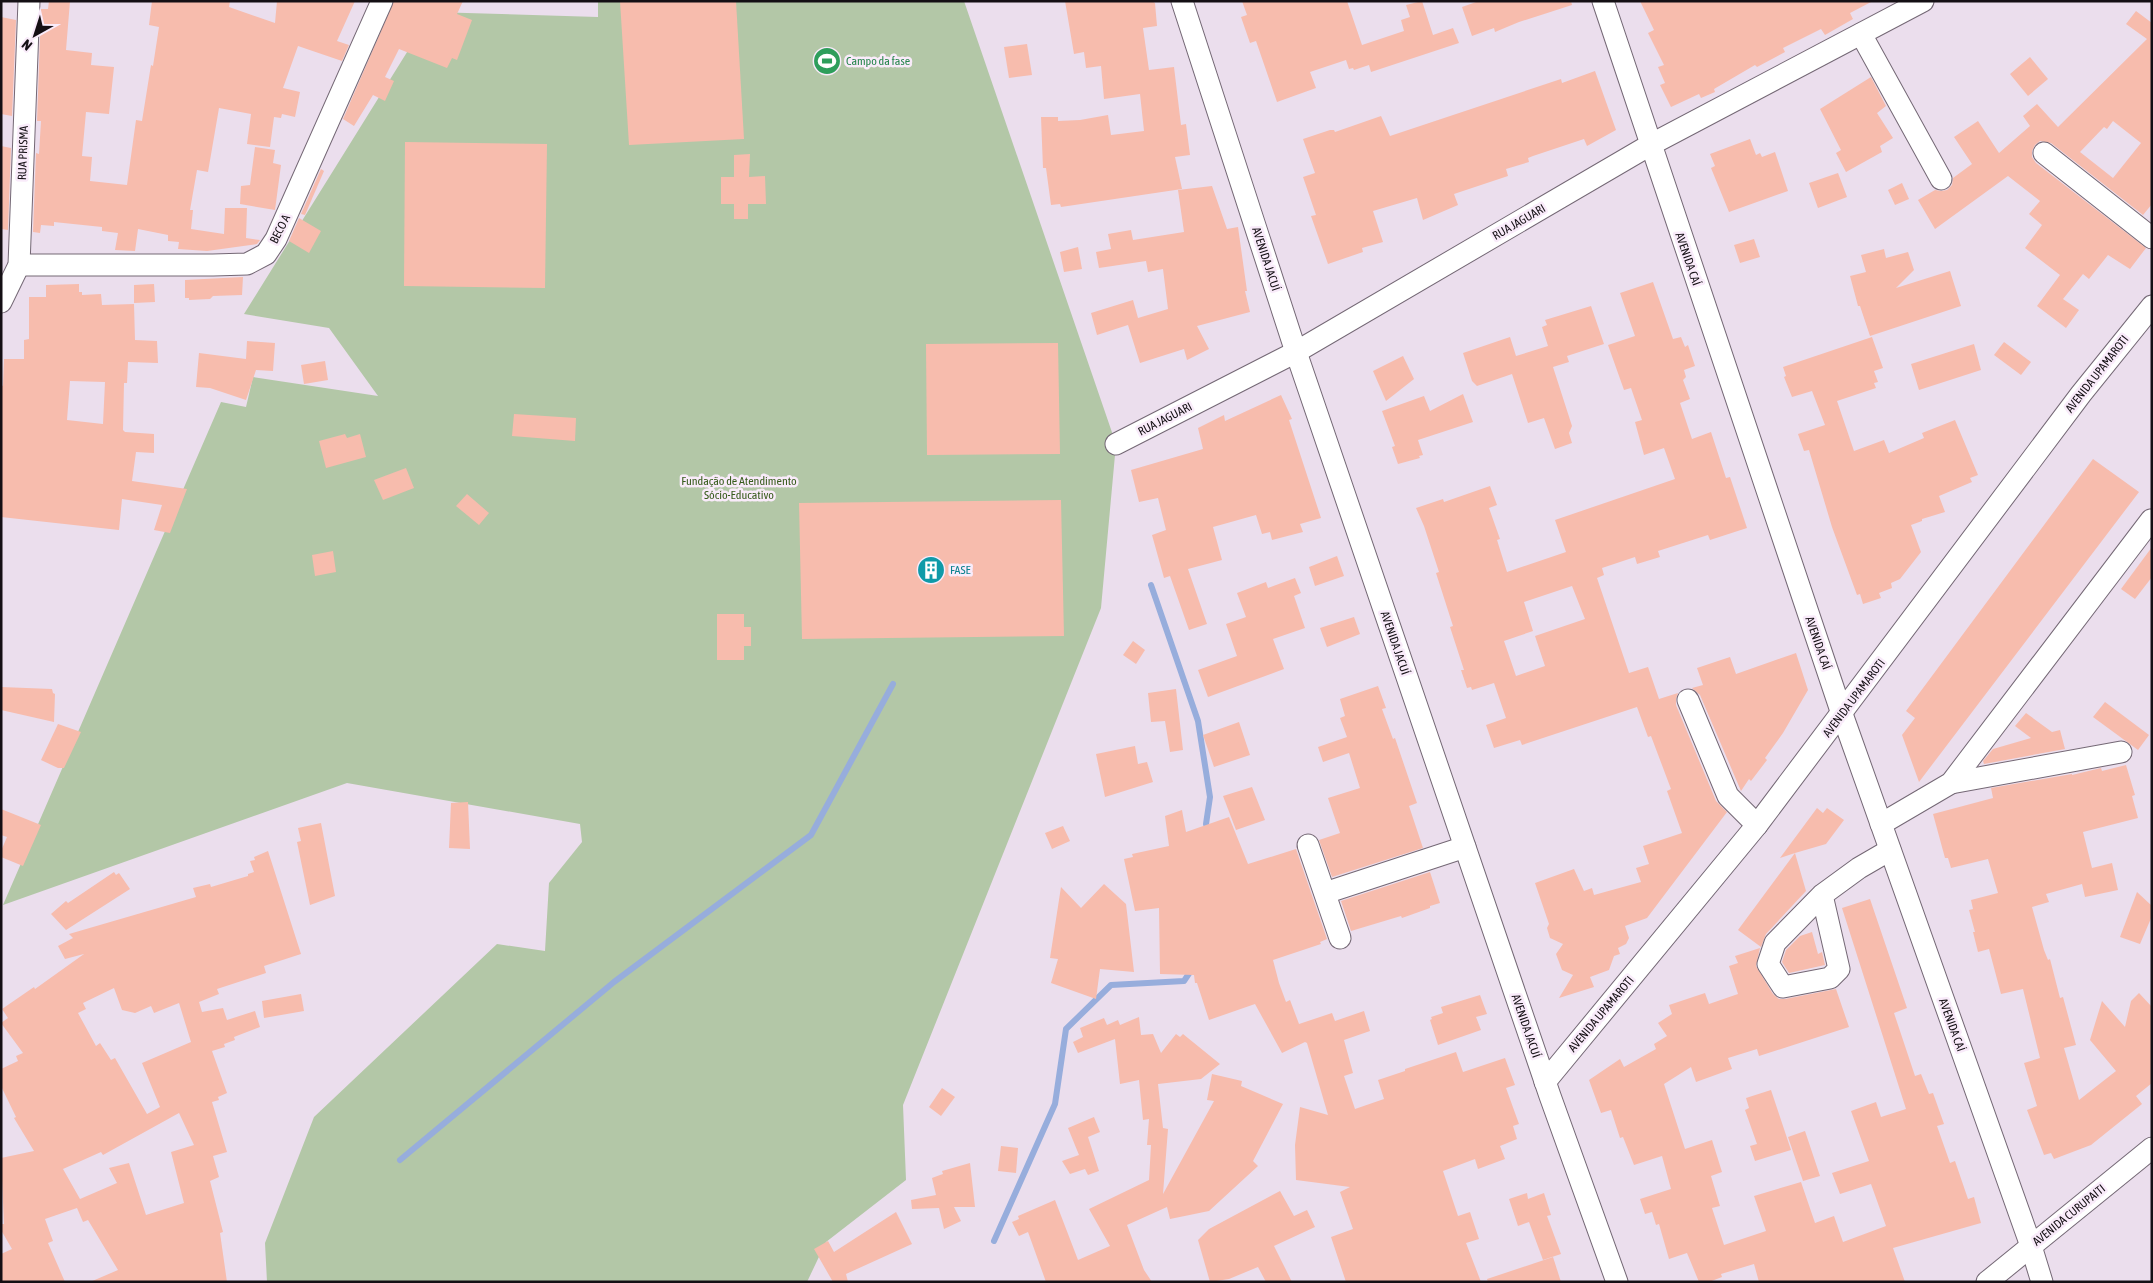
<svg xmlns="http://www.w3.org/2000/svg" width="2153" height="1283" viewBox="0 0 2153 1283" font-family="'Asap Condensed',sans-serif">
<rect width="100%" height="100%" fill="#ebdeed"/>
<path fill="#b3c7a7" d="M598 1H964L1116 444 1101 608 903 1105 906 1180 826 1242 807 1282H267L265 1243 314 1117 497 944 545 951 549 883 582 842 580 824 347 783 3 905 221 402 246 407 253 377 378 396 329 328 244 314 432 12 598 17Z"/>
<g fill="none" stroke-linecap="round" stroke-linejoin="round">
<g stroke="#97addc" stroke-width="6">
<path d="M1151 585 1198 721 1210 797 1206 824 1209 833"/>
<path d="M400 1160 614 982 811 835 893 684"/>
<path d="M994 1241 1055 1104 1066 1029 1111 985 1184 981 1192 969"/>
</g>
</g>
<g fill="#f7bcad" fill-rule="evenodd">
<path d="M49 1H70L66 50 92 53 91 65 114 67 109 114 86 112 82 156 92 157 90 181 127 185 136 120 142 121 151 65 153 66 159 27 149 25 152 1H230L229 7 275 23 277 1H355L337 41 349 45 342 61 298 46 283 88 300 92 295 117 282 114 281 118 274 117 270 147 247 144 251 114 219 108 208 172 197 170 190 210H193L191 229 224 234 225 208H247L246 238 260 240 257 244 207 251 178 249 179 242 168 241V235L138 229 135 251 115 250 118 233 102 231V227L54 222V226L41 225 40 233 33 232 36 153 39 154 41 121H37L41 9H48Z"/>
<path d="M394 1H463L457 14 472 20 457 60 452 58 447 68 399 49 385 77 394 81 385 101 373 95 354 126 343 119Z"/>
<path d="M620 1H736L744 139 629 145Z"/>
<path d="M1065 1H1152L1155 3 1157 26 1143 28 1149 70 1174 67 1181 125 1186 124 1190 155 1175 157 1182 189 1061 207 1060 204 1051 205 1046 168H1043L1041 117H1058V121L1080 120 1108 115 1111 135 1144 131 1140 94 1104 99 1101 66 1086 68 1084 52 1074 54Z"/>
<path d="M1242 1H1347L1362 45 1404 31 1401 20 1410 17 1406 5 1422 1 1433 35 1453 28 1459 43 1371 72 1369 65 1354 70 1353 68 1349 69 1346 60 1310 72 1316 88 1277 102 1256 41 1250 43 1241 17 1247 15Z"/>
<path d="M1479 1H1571L1572 5 1519 22 1495 32 1494 28 1472 36 1462 7Z"/>
<path d="M1640 1H1873L1850 13 1853 19 1825 35 1821 29 1783 48 1785 52 1757 67 1755 65 1714 89 1715 92 1701 98 1699 94 1671 107 1660 85 1665 83 1658 67 1664 65 1648 33 1654 30Z"/>
<path d="M2136 11 2152 23V204L2143 215 2051 143 2040 141 2035 145 2032 151V157L2036 163 2146 248 2130 269 2108 255 2089 279 2083 274 2063 299 2079 310 2066 328 2037 306 2060 275 2025 248 2042 225 2029 214 2040 201 2008 176 1935 229 1918 200 1935 190 1941 191 1947 190 1952 185 1953 178 1972 164 1954 137 1978 121 1999 153 2030 126 2023 116 2037 104 2058 127 2147 39 2126 24ZM2113 121 2141 143 2113 178 2080 152 2104 127 2107 129Z"/>
<path d="M1 17 16 20 12 116 1 114Z"/>
<path d="M1027 44 1032 75 1009 78 1004 47Z"/>
<path d="M2030 57 2048 79 2028 96 2010 74Z"/>
<path d="M1595 71 1616 130 1587 146 1584 139 1533 156 1528 158 1529 162 1506 169 1508 176 1454 194 1458 205 1423 220 1417 198 1373 211 1383 242 1362 248 1363 252 1328 264 1311 216 1316 215 1303 177 1315 173 1303 139 1330 130H1334L1335 132 1381 116 1390 136 1561 79 1562 83Z"/>
<path d="M1871 77 1886 106 1877 113 1893 138 1880 146 1882 152 1846 172 1836 153 1841 150 1820 109Z"/>
<path d="M1750 139 1756 155 1760 153 1762 157 1775 152 1788 191 1729 212 1711 168 1715 166 1710 154Z"/>
<path d="M405 142 547 144 545 288 404 286Z"/>
<path d="M1 146 11 148 8 230 1 229Z"/>
<path d="M255 147 275 150 273 163 281 165 275 210 240 204 241 186 250 185Z"/>
<path d="M750 154 749 177 765 176 766 204H748V219H734V204H721V177H734V155Z"/>
<path d="M321 169 324 171 305 215 301 214Z"/>
<path d="M1838 173 1847 197 1818 208 1809 183Z"/>
<path d="M1902 183 1909 199 1895 205 1888 190Z"/>
<path d="M1212 186 1227 229 1238 227 1247 291H1245L1250 312 1197 326 1209 349 1187 360 1184 349 1140 363 1128 325 1097 335 1091 313 1133 300 1138 318 1168 309 1163 269 1148 272 1146 261 1099 268 1096 252 1111 249 1108 234 1131 230 1133 240 1184 232 1178 190Z"/>
<path d="M299 218 321 231 309 253 289 241Z"/>
<path d="M1754 239 1760 257 1740 263 1734 245Z"/>
<path d="M1078 247 1082 269 1064 272 1060 252Z"/>
<path d="M1884 249 1886 258 1908 252 1914 270 1896 288 1950 271 1961 306 1870 336 1860 306H1858L1850 276 1866 272 1861 255Z"/>
<path d="M243 277 242 295 213 296 210 299 189 300V298H185V280Z"/>
<path d="M1653 282 1673 339 1681 337 1685 347 1688 345 1695 366 1684 370 1686 377 1683 380 1690 399 1680 403 1692 439 1711 432 1726 478 1730 477 1747 528 1710 540 1708 535 1658 551 1660 557 1637 564 1635 557 1602 568 1604 575 1597 578 1629 673 1648 667 1659 699 1678 693 1676 699V705L1716 801 1727 812 1647 918 1625 926 1629 938 1626 944 1618 948 1620 954 1614 956 1609 970 1590 977 1594 987 1559 998 1573 975 1562 970 1556 954 1563 944 1550 938 1547 928 1549 924 1535 883 1574 869 1584 891 1592 888 1594 895 1641 882 1636 868 1649 864 1643 846 1682 833 1667 791 1671 789 1651 736 1648 737 1637 707 1522 745 1520 740 1494 748 1486 725 1506 718 1494 683 1472 690 1471 687 1467 688 1461 670H1464L1450 627 1453 626 1436 573 1439 572 1424 526 1416 508 1443 499 1444 502 1490 486 1497 505 1489 508 1500 539 1497 540 1507 572 1566 552 1555 520 1675 479 1664 448 1644 455 1635 422 1642 420 1631 388 1624 390 1608 345 1635 336 1620 293ZM1572 586 1585 619 1535 636 1545 666 1516 676 1504 641 1533 631 1524 602Z"/>
<path d="M79 284V292H82V295L101 294 102 305 134 304 135 340 157 341 158 363 128 362 127 383H124L123 430 125 432 154 434V453L136 452 132 481 187 489 170 533 154 530 162 505 122 499 119 530 1 517V385L3 386 4 359H24V340L29 339V297H46V285ZM70 381 105 382 103 424 67 420Z"/>
<path d="M154 284 155 302 134 303V285Z"/>
<path d="M1591 306 1604 344 1567 356 1569 362 1553 367 1572 426 1569 433 1572 443 1555 449 1544 418 1528 423 1512 374 1477 386 1472 381 1463 353 1510 337 1516 356 1548 346 1542 327 1547 325 1545 320Z"/>
<path d="M1872 337 1883 368 1874 371 1878 382 1874 383 1876 388 1837 401 1854 451 1884 440 1889 453 1924 438 1922 433 1955 420 1978 475 1970 478 1972 482 1939 496 1945 512 1922 519V521L1911 525 1921 552 1900 579 1891 583 1892 588 1879 593 1881 598 1863 604 1860 594 1857 595 1832 527 1809 450 1804 451 1798 434 1825 425 1812 391 1792 397 1784 377 1786 376 1783 367Z"/>
<path d="M247 341 275 343 273 371 256 370 246 400 210 388 196 387 199 353 246 359Z"/>
<path d="M2004 342 2031 362 2021 375 1994 355Z"/>
<path d="M1058 343 1060 454 927 455 926 344Z"/>
<path d="M1974 344 1981 370 1919 390 1911 364Z"/>
<path d="M1403 356 1414 379 1386 401 1373 371Z"/>
<path d="M325 361 328 380 304 384 301 365Z"/>
<path d="M1463 394 1473 422 1418 440 1423 455 1419 456 1420 458 1398 464 1392 447 1395 446 1382 411 1424 396 1430 411Z"/>
<path d="M1281 395 1292 419 1289 420 1321 518 1300 524 1303 532 1272 540 1270 532 1262 534 1256 515 1213 527 1222 560 1188 569 1207 624 1189 630 1170 576 1164 578 1152 535 1166 530 1158 498 1139 502 1131 470 1203 449 1198 428 1224 415 1225 421Z"/>
<path d="M514 414 576 418 575 441 512 436Z"/>
<path d="M345 434 347 438 360 434 366 457 326 468 319 441Z"/>
<path d="M2093 459 2139 492 1919 782 1902 735 1915 718 1906 711Z"/>
<path d="M406 468 414 488 383 500 374 480Z"/>
<path d="M467 494 489 513 479 525 456 506Z"/>
<path d="M1061 500 1064 636 802 639 799 503Z"/>
<path d="M2152 547V577L2135 599 2121 589Z"/>
<path d="M333 551 336 572 315 576 312 555Z"/>
<path d="M1337 556 1344 576 1315 586 1309 567Z"/>
<path d="M1295 578 1301 593 1294 596 1305 628 1273 639 1284 669 1208 697 1198 670 1237 656 1226 624 1246 617 1237 593 1266 582 1268 588Z"/>
<path d="M717 614H744V627H751V646H744V660H717Z"/>
<path d="M1354 617 1360 634 1327 647 1320 628Z"/>
<path d="M1133 641 1145 650 1136 664 1123 655Z"/>
<path d="M1796 653 1808 690 1783 733 1765 758 1767 760 1751 781 1749 779 1741 791 1700 695 1692 688 1703 685 1697 668 1730 657 1736 674Z"/>
<path d="M1378 686 1386 708 1382 709 1393 739 1395 738 1417 803 1409 806 1423 848 1332 877 1319 840 1340 833 1328 798 1360 788 1349 753 1323 762 1318 747 1347 737 1340 718 1345 716 1340 699Z"/>
<path d="M1 687 52 689 53 693 55 694 54 722 1 710Z"/>
<path d="M1176 689 1183 750 1170 752 1165 721 1151 722 1148 693Z"/>
<path d="M2105 702 2149 735 2138 750 2093 717Z"/>
<path d="M2026 713 2052 732 2060 730 2065 749 1984 764 1983 761 1993 749 2031 738 2015 726Z"/>
<path d="M1239 722 1250 755 1214 767 1203 735Z"/>
<path d="M58 724 81 732 64 768H58L41 760Z"/>
<path d="M1135 746 1138 764 1147 762 1153 782 1105 797 1096 754Z"/>
<path d="M2126 765 2135 795 2132 796 2138 818 2083 832 2092 868 2112 863 2118 890 2085 897 2082 884 2046 894 2049 902 2032 907 2044 950 2048 960 2050 959 2060 998 2063 997 2076 1045 2064 1048 2079 1100 2116 1071 2090 1040 2102 1001 2125 1027 2131 1001 2139 993 2152 1007V1083L2136 1096 2142 1104 2091 1145 2054 1159 2051 1153 2044 1155 2027 1110 2037 1106 2024 1063 2040 1058 2023 989 2001 994 1989 949 1978 952 1973 932H1975L1969 910 1973 909 1971 900 1998 893 1988 859 1951 868 1948 858H1945L1933 814 1993 798 1991 788 2072 774V775L2101 768 2102 771Z"/>
<path d="M1252 787 1265 820 1236 830 1223 796Z"/>
<path d="M468 802 470 849 449 848 451 803Z"/>
<path d="M1817 808 1823 813 1827 808 1844 820 1826 844 1795 853 1806 891 1766 934 1761 947 1738 930 1795 853 1780 858Z"/>
<path d="M1 809 41 825 23 866 1 857V851L7 837 1 835Z"/>
<path d="M1182 810 1186 832 1229 817 1248 864 1296 849 1327 939 1320 942 1321 944 1273 960 1279 983 1286 1002 1290 1000 1299 1024 1332 1013 1335 1021 1364 1011 1370 1031 1344 1040 1353 1073 1344 1076 1355 1109 1384 1099 1378 1080 1405 1071V1069L1456 1052 1463 1072 1505 1058 1515 1085 1506 1088 1519 1124 1513 1126 1517 1139 1500 1146 1505 1159 1478 1169 1475 1159 1443 1171 1458 1216 1470 1212 1479 1239 1466 1243 1481 1282H1346L1331 1237 1353 1229 1340 1192 1350 1187 1296 1180 1295 1145 1300 1107 1328 1115 1307 1043 1305 1042 1282 1053 1255 1004 1209 1020 1197 983H1195L1194 975 1160 974 1159 908 1135 911 1124 859 1133 857 1132 854 1169 846 1165 816Z"/>
<path d="M321 823 335 896 310 905 297 842 301 841 298 828Z"/>
<path d="M1063 826 1070 841 1052 849 1045 833Z"/>
<path d="M268 851 301 954 264 966 266 973 217 989 219 994 199 1002 202 1012 223 1008 227 1020 255 1011 260 1027 234 1037 235 1040 224 1044 225 1047 212 1051 227 1093 218 1097 219 1100 212 1102 227 1152 213 1156 219 1177 210 1181 223 1232 220 1233 227 1282H90L118 1270 88 1220 83 1222 77 1208 45 1219 53 1241 48 1243 65 1282H1V1254L12 1249 1 1230V1224H4L1 1158 34 1151 14 1118 16 1117 1 1086V1069L18 1061 16 1056 23 1053 1 1023 8 1018 2 1009 34 987 35 989 84 954 65 959 58 946 73 938 69 934 196 897 193 888 210 884 211 887 248 876V874L254 872 250 861 255 860 254 857ZM114 988 122 1010 135 1013 151 1006 154 1013 179 1003 191 1042 142 1063 160 1107 147 1114 115 1058 111 1060 100 1043 96 1046 78 1013 86 1009 83 1003ZM179 1113 194 1145 171 1152 184 1203 146 1215 129 1163 109 1168 117 1183 80 1199 63 1169 101 1152 103 1155Z"/>
<path d="M114 872 116 875 119 873 130 889 66 930 51 914 66 901 68 903Z"/>
<path d="M1430 872 1440 903 1430 906V908L1402 918 1401 916 1351 931 1341 901Z"/>
<path d="M1104 884 1126 904 1134 972 1100 969 1096 999 1051 983 1058 959 1050 958 1061 887 1081 908Z"/>
<path d="M2137 892 2152 906V916L2140 944 2120 937Z"/>
<path d="M1870 899 1907 1008 1894 1013 1915 1076 1921 1074 1929 1094 1933 1093 1944 1124 1937 1126 1950 1163 1955 1161 1968 1199 1974 1197 1981 1223 1893 1248 1905 1282H1759L1754 1264 1721 1274 1722 1277 1709 1282H1699L1687 1253 1669 1259 1659 1224 1656 1225 1652 1212 1645 1214 1640 1199 1671 1189 1662 1156 1634 1165 1623 1137 1620 1138 1611 1110 1601 1113 1589 1080 1620 1059 1624 1067 1656 1049 1654 1044 1667 1036 1658 1023 1672 1014 1669 1005 1705 993 1709 1004 1738 994 1729 966 1738 963 1735 956 1760 948 1756 966 1773 994 1779 999H1785L1836 989 1849 1027 1759 1056 1757 1049 1728 1058 1732 1069 1696 1082 1691 1067 1664 1084 1685 1149 1712 1140 1722 1172 1711 1176 1720 1206 1712 1208 1724 1245 1766 1231 1754 1196 1801 1182 1815 1223 1834 1216 1843 1242 1886 1226 1871 1184 1840 1194 1832 1173 1869 1161 1851 1111 1876 1102 1881 1117 1906 1109 1842 908Z"/>
<path d="M1812 932 1818 954 1822 952 1825 965 1789 973 1782 962 1786 950 1800 936Z"/>
<path d="M301 994 304 1011 264 1018 262 1001Z"/>
<path d="M1480 995 1487 1014 1476 1017 1481 1030 1438 1045 1430 1020 1432 1019 1431 1017 1443 1013 1441 1007Z"/>
<path d="M1139 1017 1141 1035 1153 1034 1161 1053 1176 1034 1180 1037 1183 1034 1220 1064 1201 1079 1158 1084 1163 1128 1168 1129 1163 1194 1214 1101 1207 1100 1212 1074 1242 1081 1241 1086 1283 1104 1253 1161 1258 1166 1209 1211 1170 1219 1167 1207 1127 1225 1144 1270 1152 1282H1046L1028 1232 1019 1236 1012 1222 1019 1219 1018 1216 1055 1200 1078 1260 1110 1246 1089 1209 1149 1180 1151 1145H1147L1149 1119 1143 1120 1139 1080 1120 1084 1115 1039 1078 1053 1073 1042 1083 1037 1080 1028 1104 1018 1107 1025 1118 1020 1120 1025Z"/>
<path d="M942 1088 955 1097 941 1116 929 1107Z"/>
<path d="M1771 1090 1791 1150 1755 1161 1750 1146 1757 1144 1745 1110 1749 1108 1746 1098Z"/>
<path d="M1094 1117 1100 1132 1088 1137 1099 1171 1088 1175 1085 1169 1070 1174 1062 1161 1079 1155 1068 1128Z"/>
<path d="M1805 1131 1820 1176 1803 1181 1788 1137Z"/>
<path d="M1001 1146 1018 1148 1016 1173 998 1171Z"/>
<path d="M970 1163 975 1207H954L961 1221 944 1229 939 1208 912 1209 911 1200 936 1195 932 1178 940 1175 943 1174 942 1171Z"/>
<path d="M1280 1191 1294 1216 1307 1210 1315 1227 1274 1246 1292 1282H1266L1258 1267 1229 1279 1210 1282 1198 1240 1209 1229Z"/>
<path d="M1527 1193 1528 1199 1544 1193 1551 1215 1547 1216 1561 1254 1543 1260 1529 1222 1518 1226 1509 1199Z"/>
<path d="M896 1212 912 1244 846 1274 848 1282H833L814 1249 828 1241 834 1252Z"/>
<path d="M1553 1257 1561 1282H1488L1487 1279Z"/>
</g>
<g fill="none" stroke-linecap="round" stroke-linejoin="round">
<g stroke="#746875" stroke-width="23">
<g id="minor">
<path d="M1182 1 1296 352 1550 1096 1617 1282"/>
<path d="M1603 1 1842 714 2031 1246 2042 1282"/>
<path d="M1861 34 1941 179"/>
<path d="M2044 153 2152 238"/>
<path d="M19 265H213L247 264 266 254 276 239 382 1"/>
<path d="M1 302 19 265 29 1"/>
<path d="M1116 444 1296 352 1650 145 1923 1"/>
<path d="M1688 700 1728 796 1757 825"/>
<path d="M1951 783 2121 752"/>
<path d="M1881 824 1951 783 2151 520"/>
<path d="M1308 845 1340 938"/>
<path d="M1325 893 1465 847"/>
<path d="M1822 895 1839 969 1830 978 1783 987 1768 964 1775 943 1822 895 1859 868 1890 850"/>
<path d="M1545 1082 1757 825 2081 394 2152 306"/>
<path d="M1987 1282 2152 1148"/>
</g>
</g>
<use href="#minor" stroke="#fff" stroke-width="21"/>
</g>
<defs>
<g id="stadium-disc" transform="scale(1.4375)"><circle r="9.5" fill="#2e9e5b" stroke="#f9ebfa"/><path d="M0-5a6.5 5 0 1 0 0 10a6.5 5 0 1 0 0-10ZM-3.5-1.8h7v3.6h-7Z" fill="#fff"/></g>
<g id="building-disc" transform="scale(1.4375)"><circle r="9.5" fill="#0f9aa8" stroke="#f9ebfa"/><path d="M-4-6H4V6H1V3H-1V6H-4ZM-2.5-4.3h1.7v1.8h-1.7ZM.8-4.3h1.7v1.8H.8ZM-2.5-1h1.7V.8h-1.7ZM.8-1h1.7V.8H.8Z" fill="#fff"/></g>
</defs>
<g fill-rule="evenodd">
<use href="#stadium-disc" x="827" y="61"/>
<use href="#building-disc" x="931" y="570"/>
</g>
<g text-anchor="middle" stroke-width="5" stroke-linejoin="round" paint-order="stroke">
<g font-size="12" fill="#27864d" stroke="#f9ebfa" text-anchor="start">
<text x="846" y="65">Campo da fase</text>
</g>
<g font-size="12" fill="#140f14" stroke="#f9ebfa">
<text transform="translate(23 153) rotate(-88)" y="4">RUA PRISMA</text>
<text transform="translate(1519 222) rotate(-30)" y="4">RUA JAGUARI</text>
<text transform="translate(280 229) rotate(-63)" y="4">BECO A</text>
<text transform="translate(1266 259) rotate(72)" y="4">AVENIDA JACUÍ</text>
<text transform="translate(1688 259) rotate(71)" y="4">AVENIDA CAÍ</text>
<text transform="translate(2097 374) rotate(-52)" y="4">AVENIDA UPAMAROTI</text>
<text transform="translate(1165 419) rotate(-27)" y="4">RUA JAGUARI</text>
<text transform="translate(1395 643) rotate(71)" y="4">AVENIDA JACUÍ</text>
<text transform="translate(1818 643) rotate(71)" y="4">AVENIDA CAÍ</text>
<text transform="translate(1854 698) rotate(-53)" y="4">AVENIDA UPAMAROTI</text>
<text transform="translate(1601 1014) rotate(-50)" y="4">AVENIDA UPAMAROTI</text>
<text transform="translate(1952 1025) rotate(70)" y="4">AVENIDA CAÍ</text>
<text transform="translate(1526 1026) rotate(71)" y="4">AVENIDA JACUÍ</text>
<text transform="translate(2069 1215) rotate(-39)" y="4">AVENIDA CURUPAITI</text>
</g>
<g font-size="12" fill="#375c1c" stroke="#f9ebfa">
<text x="739" y="485">Fundação de Atendimento<tspan x="739" dy="14">Sócio-Educativo</tspan></text>
</g>
<g font-size="12" fill="#0d838f" stroke="#f9ebfa" text-anchor="start">
<text x="950" y="574">FASE</text>
</g>
</g>
<rect width="2153" height="1283" fill="none" stroke="#140f14" stroke-width="5"/>
<g transform="translate(35 35) rotate(219)" stroke="#f9ebfa" stroke-width="4" paint-order="stroke">
<path d="M0-4L9 19L0 12L-9 19Z" fill="#140f14"/>
<text y="-8" font-size="14" font-weight="bold" text-anchor="middle" fill="#140f14">N</text>
</g>
</svg>
